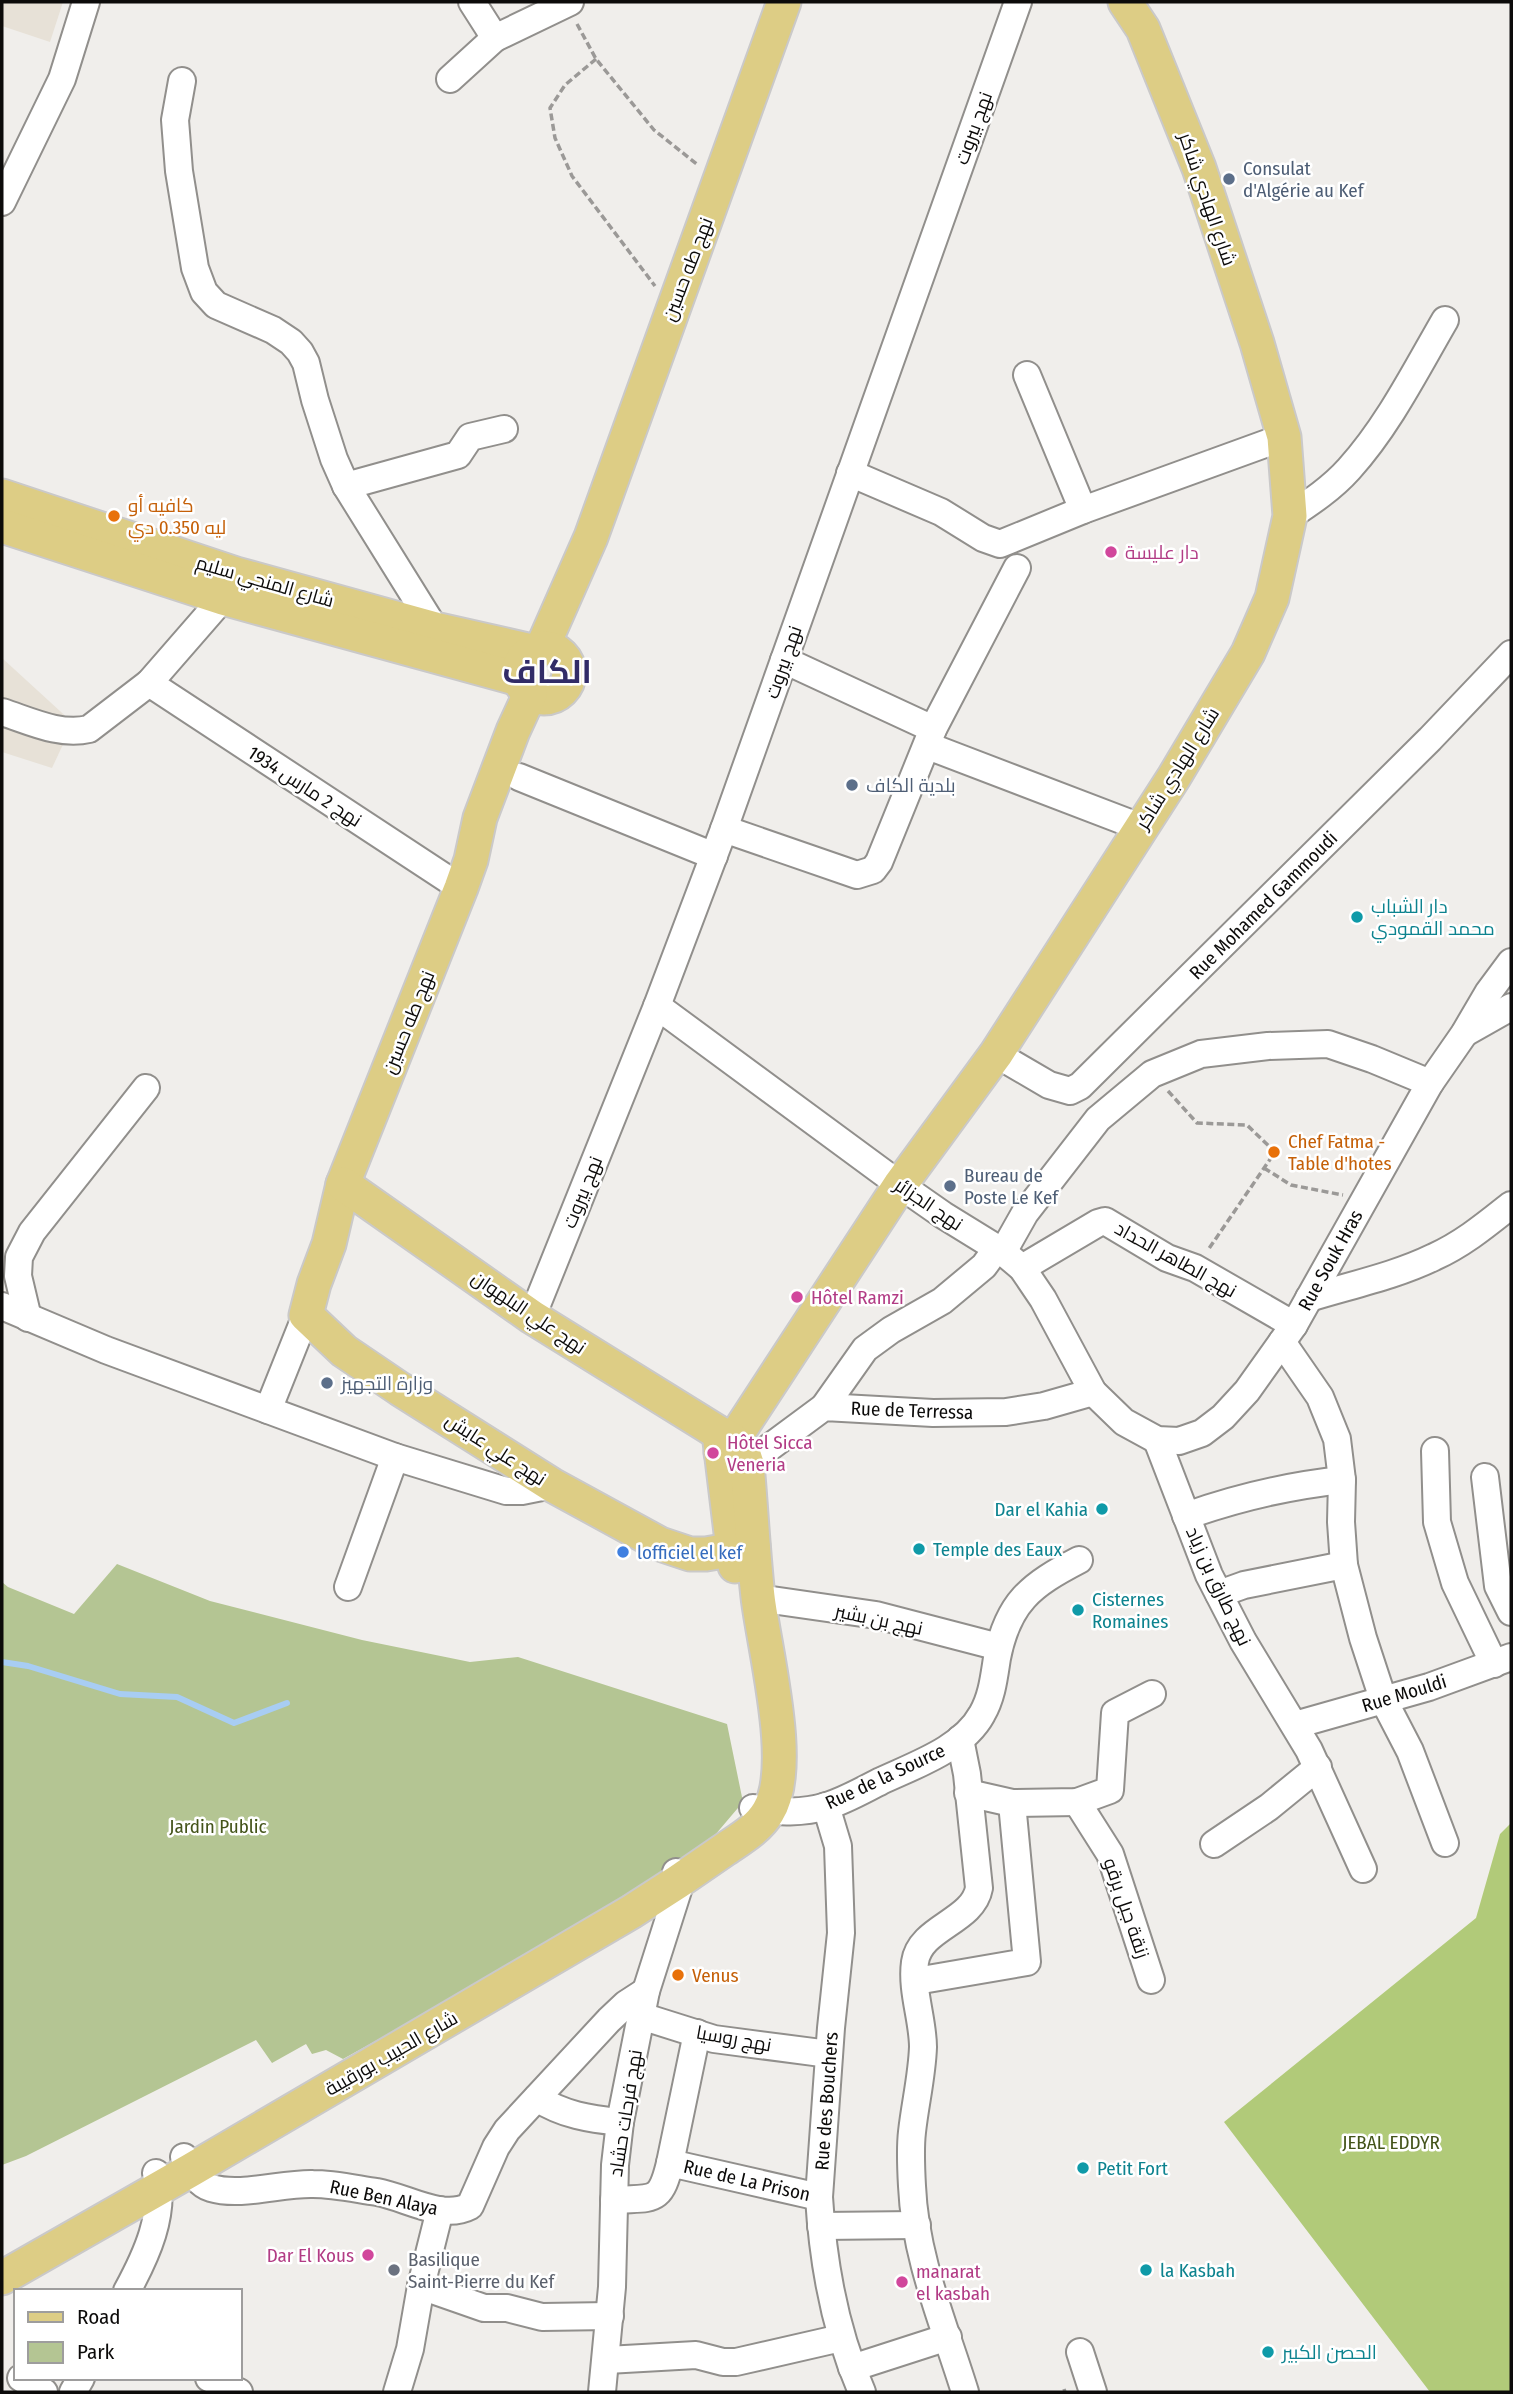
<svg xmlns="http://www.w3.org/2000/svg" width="1513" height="2394" viewBox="0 0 1513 2394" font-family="'Fira Sans Condensed',Cairo,sans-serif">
<rect width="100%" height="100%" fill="#f0eeeb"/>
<g fill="#e7e1d7">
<path d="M2 2H63L50 42 2 26Z"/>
<path d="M2 658 73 723 52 768 2 752Z"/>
</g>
<path fill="#b4c593" d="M117 1564 210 1601 362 1640 470 1662 518 1657 727 1724 743 1802 715 1835 589 1923 343 2059 326 2050 312 2054 306 2044 272 2063 256 2040 26 2156 2 2165V1582L8 1587 74 1614Z"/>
<path fill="#b1ca79" d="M1511 1823V2392H1430L1224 2122 1476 1918 1500 1834Z"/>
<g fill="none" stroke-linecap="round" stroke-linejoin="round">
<path stroke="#a8cdf3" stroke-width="6" d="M2 1662 28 1666 120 1694 177 1697 234 1723 287 1703"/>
<g stroke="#918f8c" stroke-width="30">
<g id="minor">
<path d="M472 2 495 38"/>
<path d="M450 79 495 38 570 2"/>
<path d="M182 81 175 120 179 171 195 268 204 292 216 305 273 330 291 342 300 352 306 363 315 400 334 459 346 486 435 629"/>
<path d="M2 202 62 79 86 2"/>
<path d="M1027 375 1083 510"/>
<path d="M850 473 941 512 983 538 1000 544 1083 510 1284 437"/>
<path d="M346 486 458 455 470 437 504 429"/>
<path d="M1290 516C1311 502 1332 488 1349 469 1388 426 1416 370 1445 320"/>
<path d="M784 660 933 729"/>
<path d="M149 683 461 888"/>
<path d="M2 712C30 721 60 736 89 729L149 683 223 598 231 583"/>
<path d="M928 746 1140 827"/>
<path d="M519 777 714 856"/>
<path d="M724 829 857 875 873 870 879 862 933 729 1017 568"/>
<path d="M657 1006 900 1185 943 1215 1003 1252 1022 1268 1043 1299 1093 1392 1124 1422 1157 1440 1179 1441 1202 1433 1223 1417 1247 1391 1294 1325 1430 1083 1464 1034 1488 993 1511 962"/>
<path d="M1465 1033 1511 1007"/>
<path d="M996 1054 1049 1085 1070 1091 1080 1086 1430 739 1511 654"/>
<path d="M1003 1252 1025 1213 1098 1119 1152 1074 1201 1054 1268 1046 1328 1044 1372 1059 1430 1083"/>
<path d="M1022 1268 1098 1223 1105 1221 1167 1258 1195 1268 1294 1325"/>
<path d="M1309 1298C1351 1285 1395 1276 1434 1257 1463 1244 1487 1224 1511 1205"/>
<path d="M2 1306 106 1350 395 1457 506 1491H522L552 1485"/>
<path d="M532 1317 657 1006 724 829 1018 2"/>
<path d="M28 1318 18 1276 19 1257 32 1232 146 1088"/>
<path d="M1282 1342 1320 1397 1337 1439 1342 1480 1341 1522 1344 1565 1363 1638 1383 1699 1410 1751 1445 1843"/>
<path d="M824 1407 865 1349 891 1330 942 1301 984 1266 997 1248"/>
<path d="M268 1410 306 1315"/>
<path d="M1157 1440 1209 1575 1243 1641 1309 1750 1363 1869"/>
<path d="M1435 1451 1437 1522 1455 1583 1494 1664"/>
<path d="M747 1464 824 1407 933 1413 1006 1412 1044 1406 1093 1392"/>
<path d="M1485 1477 1498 1586 1511 1612"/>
<path d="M1186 1516C1239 1497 1287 1486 1342 1480"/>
<path d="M348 1587 395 1457"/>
<path d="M1219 1594 1244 1585 1344 1565"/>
<path d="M758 1598 876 1615 999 1647"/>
<path d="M1295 1725 1429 1687 1511 1657"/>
<path d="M960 1739 967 1774 979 1888C973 1922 920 1927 915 1962 911 1990 923 2020 923 2047 922 2076 915 2104 912 2132 910 2149 911 2168 912 2186 915 2258 944 2324 965 2392"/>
<path d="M968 1793 1012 1803 1077 1802 1110 1790 1115 1713 1152 1694"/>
<path d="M1077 1802 1110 1854 1151 1980"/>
<path d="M826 1806 838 1846 841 1933 831 2028 819 2197C823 2264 835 2331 862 2392"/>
<path d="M753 1808C776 1813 804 1813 827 1806 846 1800 863 1790 881 1781 915 1765 963 1749 982 1714 992 1697 994 1677 997 1658 1008 1602 1031 1585 1079 1560"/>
<path d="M1214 1844 1269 1807 1318 1767"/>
<path d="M916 1981 1027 1962 1012 1803"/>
<path d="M641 2016 714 2039 829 2054"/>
<path d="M537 2098C563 2115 590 2119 620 2122"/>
<path d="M184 2157C191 2169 197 2184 211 2188 241 2197 282 2183 313 2184 334 2184 356 2189 377 2192 406 2197 442 2221 470 2206L496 2147 507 2130 609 2020 626 2004 646 1991"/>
<path d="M670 2163 697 2033"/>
<path d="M614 2200C653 2197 660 2205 670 2163L819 2197"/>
<path d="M821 2226 917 2225"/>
<path d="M421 2286 484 2308H507L542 2317 610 2316"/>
<path d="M127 2291C146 2256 166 2214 156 2173"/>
<path d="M1080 2352 1093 2392"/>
<path d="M607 2360 696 2355 723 2362H736L841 2338"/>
<path d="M852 2368 948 2337"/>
<path d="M21 2378 44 2392"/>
<path d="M209 2378 239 2392"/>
<path d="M73 2392 81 2378"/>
<path d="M397 2392 410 2349 421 2286 440 2210"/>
<path d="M602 2392 612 2287 615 2165 620 2122 646 1991 681 1881 676 1872"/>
</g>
</g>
<g stroke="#cac9c9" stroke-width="37">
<g id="major">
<path d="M2 496 236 574 435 629 532 651"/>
<path d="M2 526 223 598 519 679"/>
<path d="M542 648 591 537 784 2"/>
<circle cx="544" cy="673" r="25"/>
<path d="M530 694 513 731 480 818 471 860 461 888 343 1184 329 1244 314 1284 306 1315 344 1351 400 1389 552 1485 660 1544 690 1554H706L753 1546"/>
<path d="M719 1433 735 1566"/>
<path d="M721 1453 734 1439 900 1185 996 1054 1174 777 1248 653 1272 598 1290 516 1284 437 1257 343 1199 168 1143 29 1125 2"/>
<path d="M2 2278 191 2170 631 1912C663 1892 693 1872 724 1850 740 1839 758 1829 768 1812 796 1768 764 1649 758 1597 753 1552 751 1508 747 1464 742 1446 736 1440 719 1433L532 1317 343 1184"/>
</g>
</g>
<g stroke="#9b9997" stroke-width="3.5" stroke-dasharray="7 3.5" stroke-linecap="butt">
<path d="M577 24 596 59 654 130 698 165"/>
<path d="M596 59 565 85 550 108 555 138 572 176 655 286"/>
<path d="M1168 1091 1197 1123 1247 1125 1275 1152 1208 1250"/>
<path d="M1264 1168 1291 1185 1343 1195"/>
<path d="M1064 2389 1065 2392"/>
</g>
<use href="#minor" stroke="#fff" stroke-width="26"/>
<use href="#major" stroke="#ddcd85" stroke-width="33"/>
</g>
<g fill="#5c6f8a" stroke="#fff" stroke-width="2.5">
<circle cx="1229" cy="179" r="7"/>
<circle cx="852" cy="785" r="7"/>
<circle cx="950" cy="1186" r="7"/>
<circle cx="327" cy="1383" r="7"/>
</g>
<g fill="#e8710a" stroke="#fff" stroke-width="2.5">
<circle cx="114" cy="516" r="7"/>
<circle cx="1274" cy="1152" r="7"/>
<circle cx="678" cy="1975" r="7"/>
</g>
<g fill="#d1479c" stroke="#fff" stroke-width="2.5">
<circle cx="1111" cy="552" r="7"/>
<circle cx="797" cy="1297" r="7"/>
<circle cx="713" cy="1453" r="7"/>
<circle cx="368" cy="2255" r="7"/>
<circle cx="902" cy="2282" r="7"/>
</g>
<g fill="#0f9aa8" stroke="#fff" stroke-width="2.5">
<circle cx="1357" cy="917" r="7"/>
<circle cx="1102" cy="1509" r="7"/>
<circle cx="919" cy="1549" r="7"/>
<circle cx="1078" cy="1610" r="7"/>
<circle cx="1083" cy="2168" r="7"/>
<circle cx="1146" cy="2270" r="7"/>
<circle cx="1268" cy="2352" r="7"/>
</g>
<circle fill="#3f7fe0" stroke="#fff" stroke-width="2.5" cx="623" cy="1552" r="7"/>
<circle fill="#6b7280" stroke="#fff" stroke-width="2.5" cx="394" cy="2270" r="7"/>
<g text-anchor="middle" stroke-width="5" stroke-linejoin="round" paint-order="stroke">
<g font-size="19" fill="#0c0b0a" stroke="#fff">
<text transform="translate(973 128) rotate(-70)" y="7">نهج بيروت</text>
<text transform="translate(1208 199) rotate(71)" y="7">شارع الهادي شاكر</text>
<text transform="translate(687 269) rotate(-69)" y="7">نهج طه حسين</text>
<text transform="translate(265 581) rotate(16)" y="7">شارع المنجي سليم</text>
<text transform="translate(783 662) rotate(-71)" y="7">نهج بيروت</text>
<text transform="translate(1177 768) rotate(-58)" y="7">شارع الهادي شاكر</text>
<text transform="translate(305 786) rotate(33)" y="7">نهج 2 مارس 1934</text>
<text transform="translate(1263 905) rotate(-45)" y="7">Rue Mohamed Gammoudi</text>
<text transform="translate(408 1022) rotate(-68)" y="7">نهج طه حسين</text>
<text transform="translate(582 1192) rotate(-68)" y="7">نهج بيروت</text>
<text transform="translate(929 1204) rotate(34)" y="7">نهج الجزائر</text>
<text transform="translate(1176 1259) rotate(29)" y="7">نهج الطاهر الحداد</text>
<text transform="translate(1330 1260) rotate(-61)" y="7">Rue Souk Hras</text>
<text transform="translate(529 1312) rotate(34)" y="7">نهج علي البلهوان</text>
<text transform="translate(912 1410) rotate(2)" y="7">Rue de Terressa</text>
<text transform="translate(496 1449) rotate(33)" y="7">نهج علي عايش</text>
<text transform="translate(1219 1586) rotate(65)" y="7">نهج طارق بن زياد</text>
<text transform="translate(879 1619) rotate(12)" y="7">نهج بن بشير</text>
<text transform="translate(1404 1693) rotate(-17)" y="7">Rue Mouldi</text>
<text transform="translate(885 1776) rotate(-25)" y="7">Rue de la Source</text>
<text transform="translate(1127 1908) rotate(71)" y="7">زنقة جبل برقو</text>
<text transform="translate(734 2038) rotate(10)" y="7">نهج روسيا</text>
<text transform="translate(391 2053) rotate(-30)" y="7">شارع الحبيب بورقيبة</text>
<text transform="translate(826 2101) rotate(-86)" y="7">Rue des Bouchers</text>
<text transform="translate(625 2113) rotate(-81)" y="7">نهج فرحات حشاد</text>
<text transform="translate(747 2180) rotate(13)" y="7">Rue de La Prison</text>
<text transform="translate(384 2197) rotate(12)" y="7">Rue Ben Alaya</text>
</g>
<g font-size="19" fill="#4e5e75" stroke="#fff" text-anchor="start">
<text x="1243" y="175">Consulat<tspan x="1243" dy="22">d'Algérie au Kef</tspan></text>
<text x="866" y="792">بلدية الكاف</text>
<text x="964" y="1182">Bureau de<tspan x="964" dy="22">Poste Le Kef</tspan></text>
<text x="341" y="1390">وزارة التجهيز</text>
</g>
<g font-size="19" fill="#c56008" stroke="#fff" text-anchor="start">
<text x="128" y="512">كافيه أو<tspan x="128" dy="22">ليه 0.350 دي</tspan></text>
<text x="1288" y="1148">Chef Fatma -<tspan x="1288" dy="22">Table d'hotes</tspan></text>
<text x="692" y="1982">Venus</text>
</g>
<g font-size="19" fill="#b23c85" stroke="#fff" text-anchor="start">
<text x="1125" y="559">دار عليسة</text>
<text x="811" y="1304">Hôtel Ramzi</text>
<text x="727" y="1449">Hôtel Sicca<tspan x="727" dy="22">Veneria</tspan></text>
<text x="354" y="2262" text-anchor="end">Dar El Kous</text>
<text x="916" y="2278">manarat<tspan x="916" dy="22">el kasbah</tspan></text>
</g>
<g font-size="19" fill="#0d838f" stroke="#fff" text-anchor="start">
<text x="1371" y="913">دار الشباب<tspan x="1371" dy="22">محمد القمودي</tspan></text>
<text x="1088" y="1516" text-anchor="end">Dar el Kahia</text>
<text x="933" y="1556">Temple des Eaux</text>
<text x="1092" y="1606">Cisternes<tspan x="1092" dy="22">Romaines</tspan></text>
<text x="1097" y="2175">Petit Fort</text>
<text x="1160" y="2277">la Kasbah</text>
<text x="1282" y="2359">الحصن الكبير</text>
</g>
<g font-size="19" fill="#366cbe" stroke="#fff" text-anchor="start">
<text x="637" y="1559">lofficiel el kef</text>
</g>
<g font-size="19" fill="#44541a" stroke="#fff">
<text x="218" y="1833">Jardin Public</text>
<text x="1391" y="2149">JEBAL EDDYR</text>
</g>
<g font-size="19" fill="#5b616d" stroke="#fff" text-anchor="start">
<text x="408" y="2266">Basilique<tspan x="408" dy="22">Saint-Pierre du Kef</tspan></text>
</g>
<g font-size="33" font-weight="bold" fill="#322c67" stroke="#fff">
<text x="547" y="683">الكاف</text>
</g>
</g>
<rect width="1513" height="2394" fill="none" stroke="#0c0b0a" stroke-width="7"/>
<rect x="14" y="2289" width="228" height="91" fill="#ffffff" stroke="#9e9d9d" stroke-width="2"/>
<rect x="28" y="2312" width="35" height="10" fill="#ddcd85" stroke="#9e9d9d" stroke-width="2"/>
<text x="77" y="2324" font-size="21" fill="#0c0b0a">Road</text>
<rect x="28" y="2342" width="35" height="21" fill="#b4c593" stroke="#9e9d9d" stroke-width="2"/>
<text x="77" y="2359" font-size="21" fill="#0c0b0a">Park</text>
</svg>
